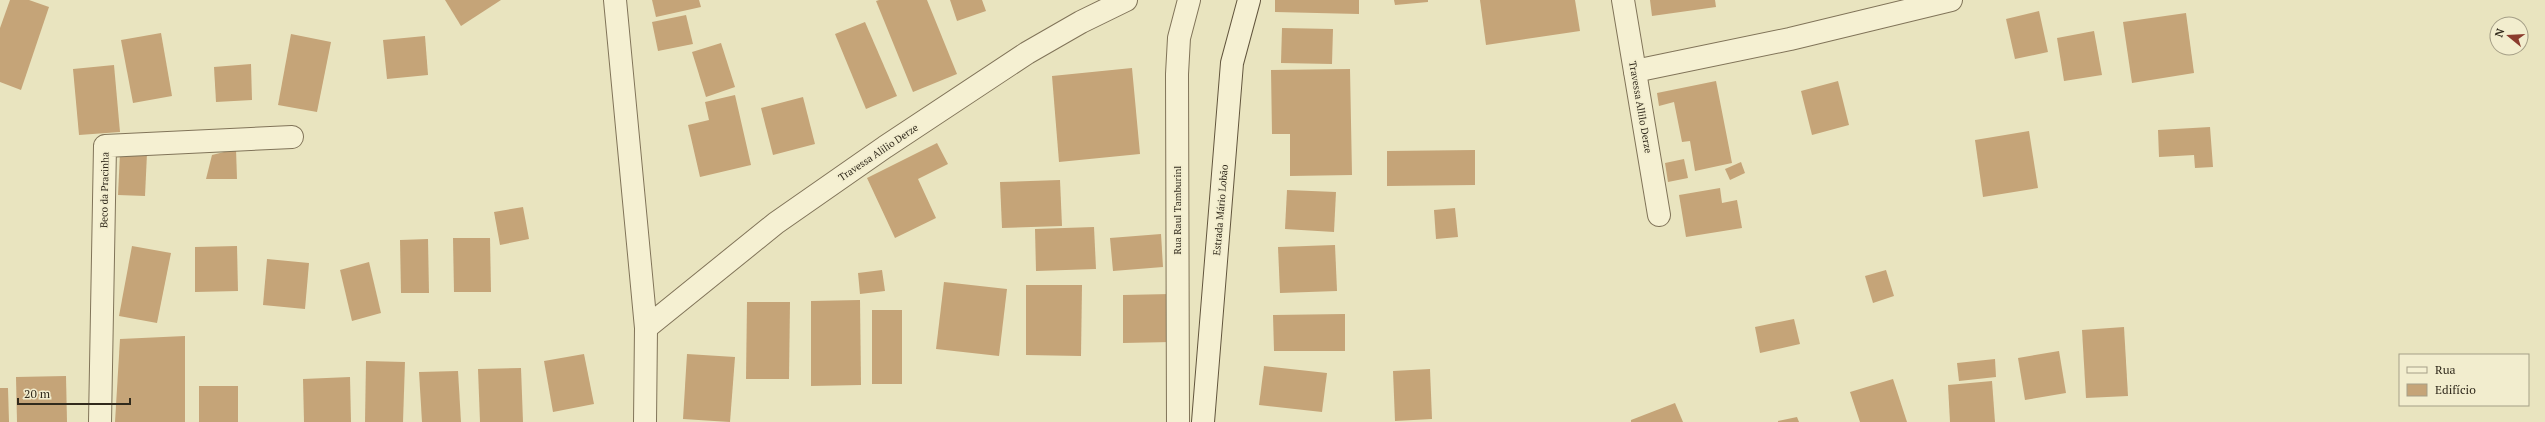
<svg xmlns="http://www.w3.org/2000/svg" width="2545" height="422" viewBox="0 0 2545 422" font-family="'PT Serif',serif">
<rect width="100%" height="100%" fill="#e9e4bf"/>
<g fill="#c5a478">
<path d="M10 0H29L49 7 21 90 0 82V28Z"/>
<path d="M445 0H501L461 26Z"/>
<path d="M652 0H699L701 7 656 17Z"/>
<path d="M879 0H927L957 74 913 92 876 1Z"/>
<path d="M950 0H982L986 11 957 21Z"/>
<path d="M1275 0H1359V14L1275 12Z"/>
<path d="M1394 0H1428V2L1395 5Z"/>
<path d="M1480 0H1575L1580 31 1486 45Z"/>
<path d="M1650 0H1715L1716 7 1652 16Z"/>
<path d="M2039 11 2048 52 2015 59 2006 19Z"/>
<path d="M2186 13 2194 73 2132 83 2123 22Z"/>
<path d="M686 15 693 44 658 51 652 22Z"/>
<path d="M865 22 897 96 866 109 835 34Z"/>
<path d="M1282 28 1333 29 1332 64 1281 63Z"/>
<path d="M2094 31 2102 75 2064 81 2057 38Z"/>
<path d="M161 33 172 96 133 103 121 40Z"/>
<path d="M291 34 331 42 317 112 278 105Z"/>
<path d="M425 36 428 75 387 79 383 40Z"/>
<path d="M721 43 735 87 706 97 692 52Z"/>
<path d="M251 64 252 100 216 102 214 67Z"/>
<path d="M114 65 120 132 79 135 73 69Z"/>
<path d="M1132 68 1140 154 1059 162 1052 76Z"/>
<path d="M1350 69 1352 175 1290 176V134H1272L1271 70Z"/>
<path d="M1716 81 1732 163 1695 171 1690 141 1682 142 1674 102 1659 106 1657 93Z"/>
<path d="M1838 81 1849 125 1812 135 1801 91Z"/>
<path d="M735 95 751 165 700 177 688 125 709 120 705 102Z"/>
<path d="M803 97 815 144 773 155 761 108Z"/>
<path d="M2210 127 2213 167 2195 168 2194 155 2159 157 2158 130Z"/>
<path d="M2029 131 2038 188 1983 197 1975 140Z"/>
<path d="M937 143 948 164 918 179 936 218 895 238 867 178Z"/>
<path d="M236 149 237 179H206L212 155Z"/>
<path d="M1475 150V185L1387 186V151Z"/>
<path d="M120 153H147L145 196 118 195Z"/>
<path d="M1684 159 1688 178 1668 182 1665 163Z"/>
<path d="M1741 162 1745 173 1730 180 1725 169Z"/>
<path d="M1060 180 1062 226 1002 228 1000 182Z"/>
<path d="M1720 188 1722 203 1737 200 1742 228 1686 237 1679 195Z"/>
<path d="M1287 190 1336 192 1334 232 1285 229Z"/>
<path d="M523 207 529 239 500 245 494 212Z"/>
<path d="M1455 208 1458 237 1436 239 1434 210Z"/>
<path d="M1094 227 1096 269 1036 271 1035 229Z"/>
<path d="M1161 234 1163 267 1113 271 1110 238Z"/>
<path d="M453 238H490L491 292H454Z"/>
<path d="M428 239 429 293H401L400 240Z"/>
<path d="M1335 245 1337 291 1280 293 1278 247Z"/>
<path d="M132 246 171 253 157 323 119 316Z"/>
<path d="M237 246 238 291 195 292V247Z"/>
<path d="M267 259 309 263 305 309 263 305Z"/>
<path d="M369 262 381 313 352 321 340 270Z"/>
<path d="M882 270 885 291 860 294 858 273Z"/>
<path d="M1886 270 1894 296 1873 303 1865 276Z"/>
<path d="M944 282 1007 289 999 356 936 349Z"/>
<path d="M1026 285H1082L1081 356 1026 355Z"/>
<path d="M1170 294 1171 342 1123 343V295Z"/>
<path d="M860 300 861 385 811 386V301Z"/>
<path d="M747 302H790L789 379H746Z"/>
<rect x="872" y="310" width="30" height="74"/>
<path d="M1345 314V351H1274L1273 315Z"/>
<path d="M1794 319 1800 344 1760 353 1755 327Z"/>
<path d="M2124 327 2128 396 2086 398 2082 330Z"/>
<path d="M185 336V422H115L120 339Z"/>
<path d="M2059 351 2066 393 2025 400 2018 358Z"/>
<path d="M584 354 594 404 553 412 544 361Z"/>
<path d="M687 354 735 357 730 422 683 419Z"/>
<path d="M1995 359 1996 377 1959 381 1957 363Z"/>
<path d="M366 361 405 362 403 422H365Z"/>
<path d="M1264 366 1327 373 1322 412 1259 405Z"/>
<path d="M521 368 523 422H480L478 369Z"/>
<path d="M1430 369 1432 419 1395 421 1393 371Z"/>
<path d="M458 371 461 422H422L419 372Z"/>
<path d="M66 376 67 422H17L16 377Z"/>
<path d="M350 377 351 422H304L303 379Z"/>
<path d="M1893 379 1907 422H1860L1850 392Z"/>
<path d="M1992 381 1995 422H1950L1948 385Z"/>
<rect x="199" y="386" width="39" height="36"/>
<path d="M0 388H8L9 422H0Z"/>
<path d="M1675 403 1683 422H1631V420Z"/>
<path d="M1797 417 1799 422H1778V421Z"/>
</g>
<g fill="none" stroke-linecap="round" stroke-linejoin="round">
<g stroke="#817459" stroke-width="24">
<g id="street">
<path d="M615 0 646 328 645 422"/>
<path d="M1623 0 1659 215"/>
<path d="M1635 71 1790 39 1951 0"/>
<path d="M646 328 776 223 885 147 1027 53 1081 22 1126 0"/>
<path d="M100 422 105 146 292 137"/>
<path d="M1178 422 1177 74 1179 38 1189 0"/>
</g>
</g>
<g stroke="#62553d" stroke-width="24">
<path id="secondary" d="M1203 422 1232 63 1249 0"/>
</g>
<use href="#street" stroke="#f5f0d2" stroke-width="22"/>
<use href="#secondary" stroke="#f5f0d2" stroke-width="22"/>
</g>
<g text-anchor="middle" stroke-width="3.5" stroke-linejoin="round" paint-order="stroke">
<g font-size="10" fill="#312a1c" stroke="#f2edce">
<text transform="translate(1641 107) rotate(80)" y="4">Travessa Allilo Derze</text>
<text transform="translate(878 152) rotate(-34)" y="4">Travessa Alilio Derze</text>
<text transform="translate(104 190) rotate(-89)" y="4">Beco da Pracinha</text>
<text transform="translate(1177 210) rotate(-90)" y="4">Rua Raul Tamburinl</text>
<text transform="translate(1220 210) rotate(-85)" y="4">Estrada Mário Lobão</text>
</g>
</g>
<rect x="2399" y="354" width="130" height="52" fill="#f2edce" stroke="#a59f87"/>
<rect x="2407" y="367" width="20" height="6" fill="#f5f0d2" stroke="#a59f87"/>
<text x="2435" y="374" font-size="12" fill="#312a1c">Rua</text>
<rect x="2407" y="384" width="20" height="12" fill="#c5a478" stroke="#a59f87"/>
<text x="2435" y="394" font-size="12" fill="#312a1c">Edifício</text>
<g transform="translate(2509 36) rotate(288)"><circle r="19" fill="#f2edce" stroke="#a59f87"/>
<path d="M0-3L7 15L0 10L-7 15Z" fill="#8b3c2e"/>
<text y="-6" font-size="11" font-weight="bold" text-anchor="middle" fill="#312a1c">N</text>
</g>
<path d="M18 398v6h112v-6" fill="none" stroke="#312a1c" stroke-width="2"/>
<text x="24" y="398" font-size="12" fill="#312a1c" stroke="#f2edce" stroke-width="3" paint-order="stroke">20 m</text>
</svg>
